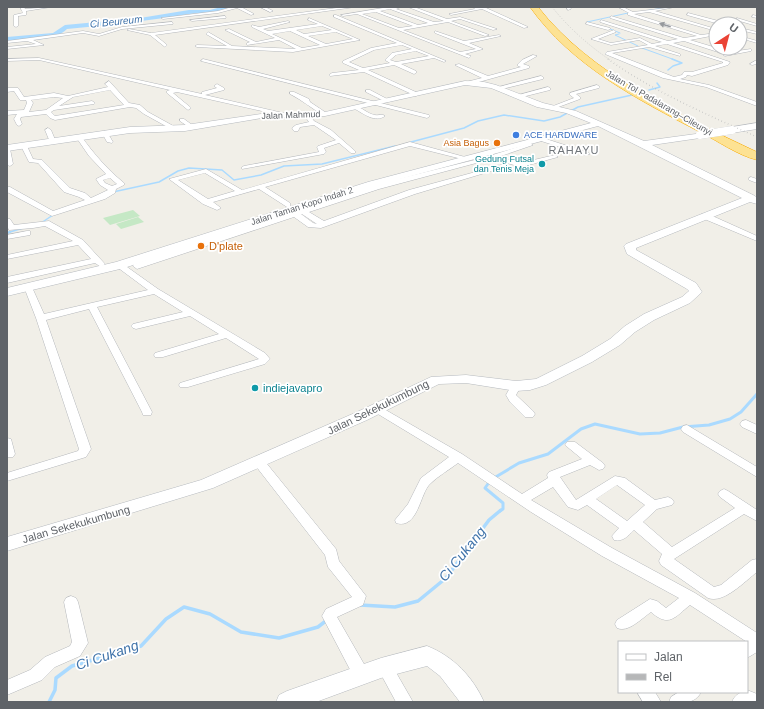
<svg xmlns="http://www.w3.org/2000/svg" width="764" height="709" viewBox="0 0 764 709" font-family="Helvetica,sans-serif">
<rect width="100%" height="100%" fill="#f1efe8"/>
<g fill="#c5e8c5">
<path d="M133 210 140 216 110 225 103 218Z"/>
<path d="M138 217 144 222 121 229 116 224Z"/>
</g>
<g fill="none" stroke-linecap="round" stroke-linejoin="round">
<g stroke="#aadaff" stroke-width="1">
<path d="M645 11 669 7"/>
<path d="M589 23 587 22 628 13"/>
<path d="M608 28 620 33"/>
<path d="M619 34 615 35 638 46"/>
<path d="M642 48 675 60"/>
</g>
<g stroke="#aadaff" stroke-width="1.5">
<path d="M668 70 673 66 682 63 672 59"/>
<path d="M649 90 660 87 657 83"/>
<path d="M411 142 464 128 478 121 504 115 544 121 560 117 578 107 632 95"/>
<path d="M113 192 159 182 178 171 189 168 222 170 234 180 261 175 284 166 322 164 395 146"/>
<path d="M41 223 53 215"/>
<path d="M7 233 23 228"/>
</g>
<path stroke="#aadaff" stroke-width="2" d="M7 233 10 232"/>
<g stroke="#aadaff" stroke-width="3">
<path d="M494 478 519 463 548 454 581 429 595 424 640 434 660 433 683 427 709 425 730 419 741 412 757 394"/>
<path d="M490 481 485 488 503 503V509L500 511"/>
</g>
<g stroke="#aadaff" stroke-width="3.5">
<path d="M360 605 395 607 418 601 446 578 489 520 501 510"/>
<path d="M49 702 55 690 56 678 72 666 141 646 166 619 184 607 210 614 241 632 279 638 318 627 327 620"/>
</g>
<path fill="#aadaff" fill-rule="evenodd" d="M221 7H230C218 16 202 12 189 14 148 21 108 25 67 29 54 42 25 40 7 41V37L53 33 65 25 140 18 189 10H210Z"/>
<path stroke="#ccccc8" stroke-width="4.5" stroke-dasharray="4.5 2" stroke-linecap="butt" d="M128 22 143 20"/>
<g stroke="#b5b8bc" stroke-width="1">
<g id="street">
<path d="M20 7H24L25 9 51 7 26 11V15L18 16V26L16 27 14 26V15L23 13Z"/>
<path d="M232 7H241L254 14 251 15 237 8 218 13 163 19 161 18 218 11Z"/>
<path d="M260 7H265L273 11 270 12Z"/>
<path d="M344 7H355L155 35 167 45 165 47 150 35 127 30 129 29 151 33Z"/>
<path d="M389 7H401L396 9 434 22 444 21 408 7H414L447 19 460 17 497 29 493 30 460 19 451 21 489 35 485 36 448 22 403 30 460 52 476 49 435 33V31L464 41 499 35 501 36 469 43 483 49 465 54 471 56 469 58 357 14 343 16 341 15ZM390 9 428 23 418 25 380 11ZM376 12 413 26 399 28 362 14Z"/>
<path d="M473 7H484L528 27 524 28 482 9 451 15 449 14 475 9Z"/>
<path d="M566 7H570L571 9 568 10Z"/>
<path d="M618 7H623L633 12 675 7 655 11 716 29V31L649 12 634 14 701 35 716 33V35L690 40 730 52 751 49V51L725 56 723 55 724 54 684 41 673 43 730 62 728 65 692 76 687 75 686 77 680 79 709 85 757 102V106L706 87 663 78 605 54 607 52 648 45 639 40 611 45 591 39 614 30 616 32 598 39 611 43 640 38 652 44 662 42 600 22 601 20 668 41 678 39 610 18 611 16 684 38 697 36 628 15V13H629ZM667 44 723 62V63L692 72H684L682 75 674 77 612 53 649 47 680 56V54L655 46Z"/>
<path d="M688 13 726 23V24H719L687 15Z"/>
<path d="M334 15H336L446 61 444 62 434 58 401 64 416 71V73L414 74 394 65 368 70 418 93 419 94 416 96 364 72 330 76 329 75 332 73 359 70 343 63V61L371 48 397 43 334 17ZM402 45 412 49 392 53 385 60 390 63 363 68 349 62 374 50ZM416 51 429 56 396 62 390 60 396 55Z"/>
<path d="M753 15 757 16V18L752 17Z"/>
<path d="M225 16 226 18 192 21 190 20Z"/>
<path d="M309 18 360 40 293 52 197 47 195 46 197 45 227 46 206 34 208 32 232 46 296 49 279 40 247 45V43L250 42 225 30 229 29 256 42 275 38 252 27V25L259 27 288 21 290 22 263 29 268 31 318 24 308 20ZM322 26 332 30 304 34 296 30ZM290 31 320 45 302 48 272 34ZM336 32 353 39 326 44 308 36Z"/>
<path d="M737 18 757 24V26L736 20Z"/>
<path d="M172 22 173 24 122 29 99 36 83 33 33 40 44 45 7 49V47L36 44 27 41 7 43V41L83 31 99 34 122 27Z"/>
<path d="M587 22 610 28V29L608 30 586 24Z"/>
<path d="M740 28 757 32V34L740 30Z"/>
<path d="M740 36 757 41V43L740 38Z"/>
<path d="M533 55 537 56 523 64 529 66V68L468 85 466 84V82L482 78 455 65 459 64 488 76 521 67 518 66V64L522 60Z"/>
<path d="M39 58 202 94V92L217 88 214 86 217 84 224 88V90L205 95 296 116 293 118 177 92 173 93 190 107 191 108 188 110 167 93V91L170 90 39 60 7 61V59Z"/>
<path d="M203 59 429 115 430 116 427 118 201 61Z"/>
<path d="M755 61H757V64L752 65 750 64Z"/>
<path d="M541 76 543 77V79L498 90 495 88Z"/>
<path d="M109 81 129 103 140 105 148 112 177 128V130H173L144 114 136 108 130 107 55 120 50 118 46 114 21 117 20 119 22 124 19 126 17 125 14 119 17 114 7 115V111L24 110 27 103 26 100H20L14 91 7 92V88H18L24 97 54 93 68 96 108 87 105 84ZM110 90 124 105 55 116 51 112 54 110 94 104 95 103 92 101 59 106 73 97ZM54 97 63 98 46 110 29 112 33 103 31 100Z"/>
<path d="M597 85 600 87 599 88 576 94 580 97V99L553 109 548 108 574 98 570 95V93Z"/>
<path d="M548 87 550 88V90L518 98 515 96Z"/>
<path d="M366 90H370L391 101 386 102 366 92Z"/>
<path d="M290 92H294L309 99 310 102 328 114 323 115C311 108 302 100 290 94Z"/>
<path d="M355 107C363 107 367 114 375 115 379 116 381 113 385 116 375 123 364 114 355 109Z"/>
<path d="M305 114H309L314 121 331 130 355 151V153H351L339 143 324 148 326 152 324 154 242 169V167L244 166 319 152 317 147 318 146 336 140 314 125 300 127 298 131H294L292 128 296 125 309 122 304 115Z"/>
<path d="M180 119H184L195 127 190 128 180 121Z"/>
<path d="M48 128 51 130 56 142 55 143 50 142 45 130Z"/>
<path d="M105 131 107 132 113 142 112 143 107 142 102 133Z"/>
<path d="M79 135 81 136C94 154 107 169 124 183V185L116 189 115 193 105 199 52 216 7 192V187H10L53 211 85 200 79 197 64 192 38 163 29 162 21 146 24 144 27 146 33 159 42 160 70 188 85 193 91 198 108 190 100 185 96 179 106 174 89 156 76 137ZM110 178 117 184 112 186 105 183 103 180Z"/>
<path d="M540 137 589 153 590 154 585 155 538 140 537 139Z"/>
<path d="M526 141 533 145 498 157 521 163 555 155 558 157 521 167 496 160 495 158 379 189 309 212 324 221 409 190 505 164 508 166 415 194 321 228 308 227 294 217 140 268 137 269 133 266 134 264 289 213 287 211 288 209 296 211V207L303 209 373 185 483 158 524 145 523 143ZM301 214H302L317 224 313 223Z"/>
<path d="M410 142 465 157 462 159 410 146 265 187 290 203V207H287L259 189 213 202 221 208 217 210 203 204 169 179 206 169 242 190ZM205 173 235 191 208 199 178 180Z"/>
<path d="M7 147 10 149 13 164 10 166 7 165Z"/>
<path d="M751 177 757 179V183L749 180V178Z"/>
<path d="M702 214H708L757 236V241L702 218Z"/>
<path d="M7 219H10L14 225 49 221 83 240 105 264 101 267 95 263 7 283V277L91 259 78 245 7 259V255L73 241 45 226 33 228 9 230 7 226Z"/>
<path d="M27 231H30V235L7 239V235Z"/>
<path d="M120 262 158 289 265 353 270 359 265 364 188 387H180L179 385 180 383 259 359 226 338 163 357H155L154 355 155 353 219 334 190 316 136 329 133 328 131 326 133 324 183 312 154 294 97 307 152 412 151 415H143L142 412 89 309 46 320 91 449 86 457 7 481V473L78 451 79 449 36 318 24 287 28 284 31 285 44 314 148 290 117 267 116 265 117 263Z"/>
<path d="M516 383 521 386 516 395 533 411 535 414 533 417H525L510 402 506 395 512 384Z"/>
<path d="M377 405 462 454 522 494 548 478 547 475 549 472 582 459 565 445 567 442H575L603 463 605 466 603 469 599 470 590 465 560 477 576 500 615 476 625 478 655 500 668 497 672 499 674 502 672 505 657 509 643 522 672 547 735 508 720 497 718 494 720 491 724 489 728 491 757 510V521L744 514 674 559 714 587 721 585 752 560 757 559V572C745 581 724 604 708 598L661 565 659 561 662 554 634 530C628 536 623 542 614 540L612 536 619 528 587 505 578 510 568 507 553 487 531 500 612 548 695 593 757 633V652L747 658V642L690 605C675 617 669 628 651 612 641 619 628 633 617 628L615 624 617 620 650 599 657 601 666 608 679 598 602 556 531 512 458 463C449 470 438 476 430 484 420 493 418 530 396 523L395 520 408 504 421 478 449 457 373 411 372 409 373 407ZM617 485 645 505 627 521 596 499Z"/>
<path d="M746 420 757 425V434L742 427 740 424 742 421Z"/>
<path d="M687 425 757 467V477L683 432 681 429 683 426Z"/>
<path d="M7 438 11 439 15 454 13 457H7Z"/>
<path d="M259 458 263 459 336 549 339 561 366 596 363 605 337 617 368 671 370 676 368 681 362 683 356 681 322 616 326 609 352 597 328 567 325 555 255 465 253 462 255 459Z"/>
<path d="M71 596 76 598 78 602 88 643 80 656 55 667 42 680 7 695V680L30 670 45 657 70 646 72 642 64 602 66 598Z"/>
<path d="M385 660 390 662 413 702H396L377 667 380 662Z"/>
<path d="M747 690 757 694V702H732C735 695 739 692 747 692Z"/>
<path d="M637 692H655L661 702H643Z"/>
<path d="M679 692H701C695 705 681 702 669 702L671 697Z"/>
</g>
</g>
<g stroke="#b6babf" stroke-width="1">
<g id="secondary">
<path d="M465 81 484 82 496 85 543 103 576 111 644 141 703 133 704 135 703 137 700 138 652 145 755 196 757 198V204L750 202 636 248V250L696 283 702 292 690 303 654 320 635 332 620 345 592 362 546 385 530 390 516 391 466 383 439 384 367 420 213 488 7 551V537L201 480 357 412 431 377 466 375 516 381 536 379 582 356 610 339 625 326 644 314 682 297 689 291 687 289 627 254 624 246 626 244 742 198 598 126 374 186 124 268 7 296V288L116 262 368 182 591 123 566 113 537 107 491 88 465 85 325 116 301 118 268 117 185 131 130 133 7 151V145L130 127 185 125 268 113 301 114 325 112Z"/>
<path d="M757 123V129L732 133 728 130 732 127Z"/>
<path d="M427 646C453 656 473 677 484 702H460L440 676 427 666 381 678 316 702H276L279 695 287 691 381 658Z"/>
</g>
</g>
<g stroke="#f9ab00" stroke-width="1">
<path id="highway" d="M530 7H538C590 74 681 116 757 152V160C737 155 718 141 700 132 637 99 572 66 530 7Z"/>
</g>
<use href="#street" fill="#fff" fill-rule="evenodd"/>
<use href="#secondary" fill="#fff" fill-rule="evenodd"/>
<use href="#highway" fill="#fde293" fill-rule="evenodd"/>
<path stroke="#b6b7b8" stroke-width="1" stroke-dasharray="0.5 2" stroke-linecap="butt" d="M552 7C569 28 588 45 610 60"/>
<path stroke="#b6b7b8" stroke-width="1.5" stroke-dasharray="0.5 3" stroke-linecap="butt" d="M608 59C654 92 706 114 757 137"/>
<g stroke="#b6babf" stroke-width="8" stroke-linecap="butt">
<path id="secondary-bridge" d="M700 135 732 130"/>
</g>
<use href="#secondary-bridge" stroke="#fff" stroke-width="8"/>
</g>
<defs><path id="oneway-solid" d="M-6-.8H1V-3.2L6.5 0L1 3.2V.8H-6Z"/></defs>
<use fill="#979a9d" href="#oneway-solid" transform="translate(665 25) rotate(-163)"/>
<circle fill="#3f7fe0" stroke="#fff" stroke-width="1.5" cx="516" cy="135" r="4"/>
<g fill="#e8710a" stroke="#fff" stroke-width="1.5">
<circle cx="497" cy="143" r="4"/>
<circle cx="201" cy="246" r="4"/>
</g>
<g fill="#0f9aa8" stroke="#fff" stroke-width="1.5">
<circle cx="542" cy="164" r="4"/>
<circle cx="255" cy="388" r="4"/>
</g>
<g text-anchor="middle" stroke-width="3.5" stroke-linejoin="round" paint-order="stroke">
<g font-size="9" fill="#5f6368" stroke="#fff">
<text transform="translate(659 103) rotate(30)" y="3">Jalan Tol Padalarang–Cileunyi</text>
<text transform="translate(291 115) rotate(-2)" y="3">Jalan Mahmud</text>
<text transform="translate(302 206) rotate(-18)" y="3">Jalan Taman Kopo Indah 2</text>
</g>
<g font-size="9" fill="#366cbe" stroke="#fff" text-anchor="start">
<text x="524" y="138">ACE HARDWARE</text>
</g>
<g font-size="9" fill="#c56008" stroke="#fff" text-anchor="end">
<text x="489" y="146">Asia Bagus</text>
</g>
<g font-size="9" fill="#0d838f" stroke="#fff" text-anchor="end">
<text x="534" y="162">Gedung Futsal<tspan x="534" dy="10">dan Tenis Meja</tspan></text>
</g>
<g font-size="10" font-style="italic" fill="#4174aa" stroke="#fff">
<text transform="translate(116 21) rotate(-6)" y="4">Ci Beureum</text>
</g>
<g font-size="11" letter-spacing="1" fill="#70757a" stroke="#fff">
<text x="574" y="154">RAHAYU</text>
</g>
<g font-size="11" fill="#c56008" stroke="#fff" text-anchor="start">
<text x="209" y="250">D'plate</text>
</g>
<g font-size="11" fill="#0d838f" stroke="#fff" text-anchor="start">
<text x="263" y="392">indiejavapro</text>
</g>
<g font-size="11" fill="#5f6368" stroke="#fff">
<text transform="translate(378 407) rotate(-26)" y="4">Jalan Sekekukumbung</text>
<text transform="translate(76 524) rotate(-16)" y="4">Jalan Sekekukumbung</text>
</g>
<g font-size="14" font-style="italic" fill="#4174aa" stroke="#fff">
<text transform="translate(462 554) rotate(-51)" y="5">Ci Cukang</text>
<text transform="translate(107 655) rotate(-19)" y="5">Ci Cukang</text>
</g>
</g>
<rect width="764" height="709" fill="none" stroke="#5f6368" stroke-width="16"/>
<rect x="618" y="641" width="130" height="52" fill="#ffffff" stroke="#bfc1c3"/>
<rect x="626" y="654" width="20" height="6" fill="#ffffff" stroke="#bfc1c3"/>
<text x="654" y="661" font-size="12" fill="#5f6368">Jalan</text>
<rect x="626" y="674" width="20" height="6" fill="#b6b7b8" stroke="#bfc1c3"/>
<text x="654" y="681" font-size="12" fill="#5f6368">Rel</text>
<g transform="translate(728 36) rotate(36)"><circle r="19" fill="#ffffff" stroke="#bfc1c3"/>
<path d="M0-3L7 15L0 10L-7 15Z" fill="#ea4335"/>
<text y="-6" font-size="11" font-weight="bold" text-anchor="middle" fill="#5f6368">U</text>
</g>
</svg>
